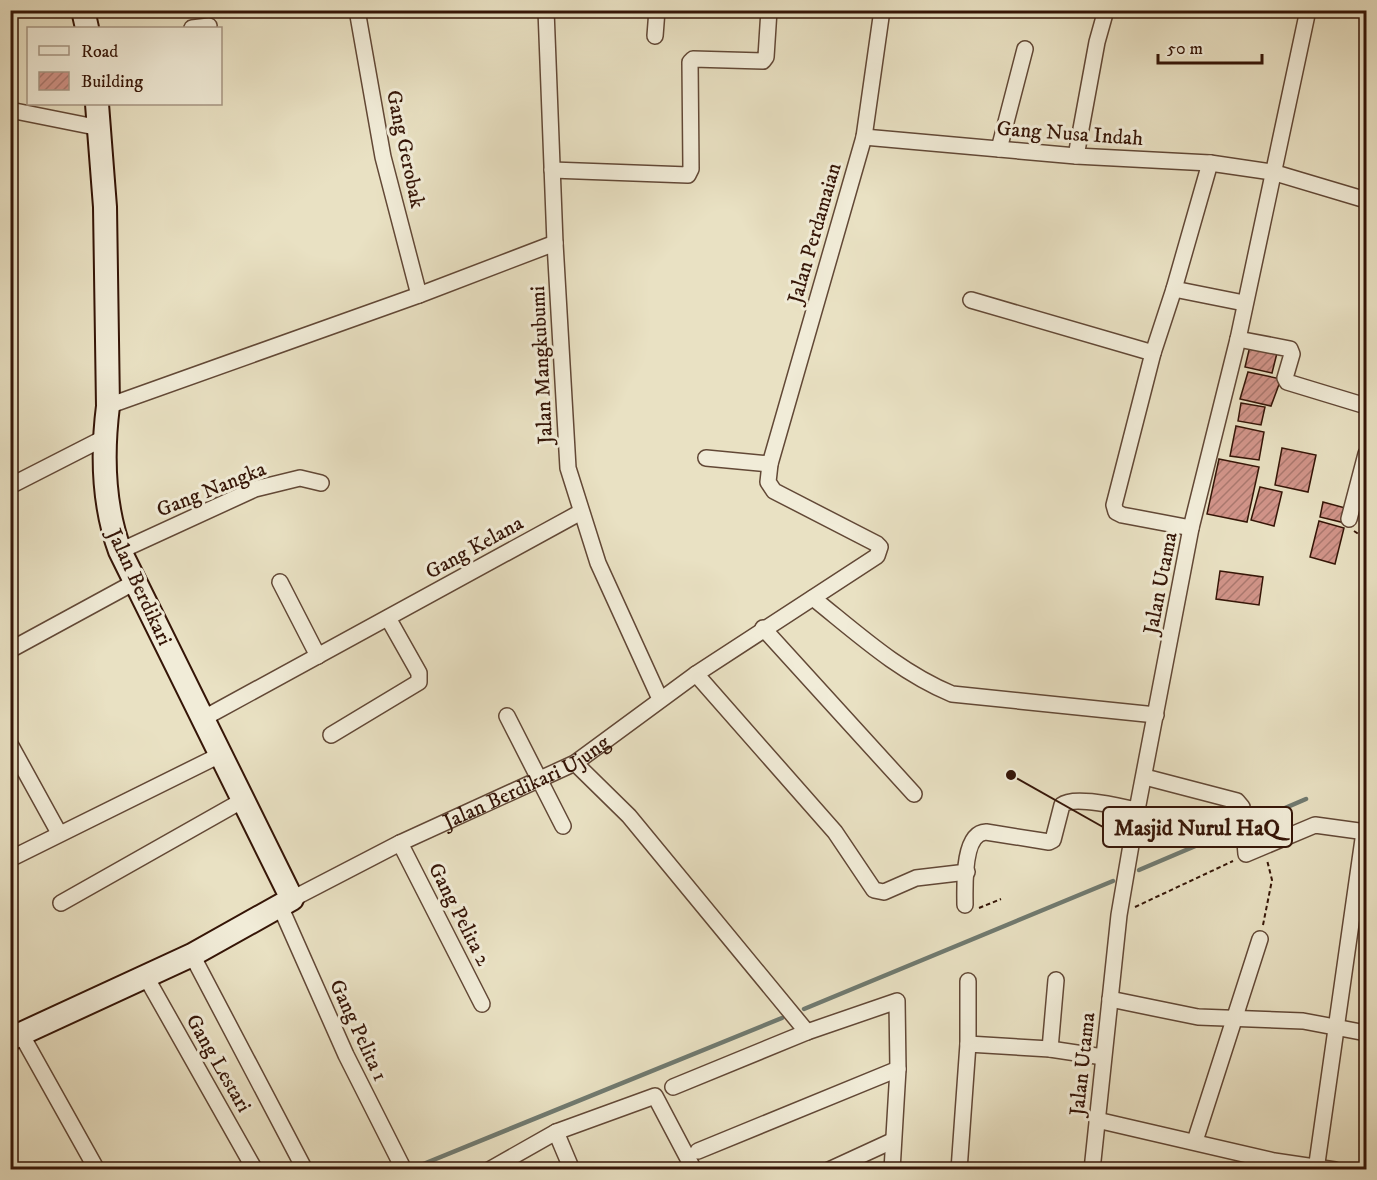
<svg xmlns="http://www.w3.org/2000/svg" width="1377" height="1180" viewBox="0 0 1377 1180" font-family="'IM FELL DW Pica',serif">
<defs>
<pattern id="building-hatch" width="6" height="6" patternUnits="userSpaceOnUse" patternTransform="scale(1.5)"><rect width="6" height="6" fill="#d19489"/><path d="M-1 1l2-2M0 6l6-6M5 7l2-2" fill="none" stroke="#aa786e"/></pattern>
</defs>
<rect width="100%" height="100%" fill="#e9e1c3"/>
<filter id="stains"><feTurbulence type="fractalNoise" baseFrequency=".00333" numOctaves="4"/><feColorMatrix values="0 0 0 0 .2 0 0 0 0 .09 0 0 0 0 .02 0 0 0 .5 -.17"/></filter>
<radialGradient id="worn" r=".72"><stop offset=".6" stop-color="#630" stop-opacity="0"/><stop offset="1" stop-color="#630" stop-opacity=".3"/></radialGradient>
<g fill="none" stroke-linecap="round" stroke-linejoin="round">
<g stroke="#707a70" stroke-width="4.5">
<path d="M1255 821 1306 799"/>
<path d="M1139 870 1233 830"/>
<path d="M804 1009 1113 881"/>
<path d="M416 1167 782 1018"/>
</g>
</g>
<g fill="url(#building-hatch)" stroke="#351507" stroke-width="1.5">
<path d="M1250 346 1277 353 1272 373 1245 367Z"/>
<path d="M1248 372 1281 379 1271 406 1240 399Z"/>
<path d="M1241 403 1265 407 1261 425 1238 421Z"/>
<path d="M1236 426 1264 432 1259 460 1230 456Z"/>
<path d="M1282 448 1316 455 1308 492 1275 485Z"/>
<path d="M1219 459 1259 467 1247 522 1207 514Z"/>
<path d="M1260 487 1282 492 1274 526 1251 520Z"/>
<path d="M1323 502 1349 509 1345 523 1320 517Z"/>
<path d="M1319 521 1344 528 1335 564 1310 557Z"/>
<path d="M1220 571 1263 577 1259 605 1216 599Z"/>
</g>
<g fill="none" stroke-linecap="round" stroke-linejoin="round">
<g stroke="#624836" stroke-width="18">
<g id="street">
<path d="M357 10 383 157 419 295"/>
<path d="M546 10 555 243 568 468 598 563 660 699"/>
<path d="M192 28 209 26"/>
<path d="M655 36 657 10"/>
<path d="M10 110 100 128"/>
<path d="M864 137 1076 156 1210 163 1272 172 1366 200"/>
<path d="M999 149 1025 49"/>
<path d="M1076 156 1097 42 1106 10"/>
<path d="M552 170 688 175 691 169 690 62 693 59 763 61 766 57 769 10"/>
<path d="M1174 289 1244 303"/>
<path d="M971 300 1153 353"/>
<path d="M1238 339 1290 349 1292 354 1285 378 1287 382 1366 406"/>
<path d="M108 406 419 295 555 243"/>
<path d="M706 458 770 464"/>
<path d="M10 486 104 438"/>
<path d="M1349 519 1366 454"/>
<path d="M1191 528 1122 515 1116 512 1114 505 1153 353 1174 289 1210 163"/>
<path d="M120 551 255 489 300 478 321 483"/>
<path d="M280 582 318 656"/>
<path d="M813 598C858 634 899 672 952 694L1156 715"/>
<path d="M763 628 914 794"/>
<path d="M10 650 135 582"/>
<path d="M696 674 835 832 874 890 884 892 916 878 967 872"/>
<path d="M507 716 563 826"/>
<path d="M204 718 581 512"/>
<path d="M331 735 419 682V673L388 618"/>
<path d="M10 744 59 833"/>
<path d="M575 763 629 816 807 1032"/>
<path d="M1145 777 1237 801 1242 807 1246 854 1315 825 1366 832"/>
<path d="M400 843 482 1004"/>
<path d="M10 859 222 754"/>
<path id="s1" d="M292 899 400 843 575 763 696 674 877 556 880 547 877 544 774 491 768 482 770 464 864 137 882 10"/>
<path d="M61 903 245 799"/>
<path d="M965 905C965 887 962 833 986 832L1049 842 1053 840 1062 805C1074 795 1121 807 1137 810"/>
<path d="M280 906 346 1055 404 1170"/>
<path d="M192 955 305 1170"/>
<path d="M146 977 255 1170"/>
<path d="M1110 999 1198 1017 1303 1021 1366 1033"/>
<path d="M21 1034 97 1170"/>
<path d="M968 1044 1050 1049 1103 1057"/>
<path d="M1050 1049 1056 980"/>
<path d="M673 1087 807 1032 897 1001 898 1069 892 1170"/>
<path d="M1097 1120 1274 1161 1335 1170"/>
<path d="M556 1132 572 1170"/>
<path d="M1195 1141 1260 939"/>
<path d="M698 1151 898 1069"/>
<path d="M489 1170 556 1132 655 1096 694 1170"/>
<path d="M829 1170 892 1141"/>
<path d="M959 1170 968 1044V981"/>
<path d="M1092 1170 1119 915 1137 810 1191 528 1238 339 1308 10"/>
<path d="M1316 1170 1364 832"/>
</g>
</g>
<g stroke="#351507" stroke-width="26">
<g id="secondary">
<path d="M83 10 87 28"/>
<path d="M10 1039 192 955 292 899 120 551C103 505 102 454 108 406L105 207 97 104"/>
</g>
</g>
<g stroke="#351507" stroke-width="2" stroke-dasharray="4.5 3" stroke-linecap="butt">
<path d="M1354 531 1366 539"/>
<path d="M1135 907 1233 861"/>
<path d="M979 908 1001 899"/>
<path d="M1263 925 1272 880 1267 860"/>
</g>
<use href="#street" stroke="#f1ecd8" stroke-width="15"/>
<use href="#secondary" stroke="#f1ecd8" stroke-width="22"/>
</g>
<g text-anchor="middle" stroke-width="6" stroke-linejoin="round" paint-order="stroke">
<g font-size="21" fill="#351507" stroke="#f1ecd8">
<text transform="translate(1070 133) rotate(4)" y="7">Gang Nusa Indah</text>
<text transform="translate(406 149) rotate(78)" y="7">Gang Gerobak</text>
<text transform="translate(814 233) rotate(-74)" y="7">Jalan Perdamaian</text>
<text transform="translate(541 365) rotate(-93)" y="7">Jalan Mangkubumi</text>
<text transform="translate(211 489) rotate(-22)" y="7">Gang Nangka</text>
<text transform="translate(474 547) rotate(-29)" y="7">Gang Kelana</text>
<text transform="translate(1160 583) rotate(-79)" y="7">Jalan Utama</text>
<text transform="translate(140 587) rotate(65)" y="7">Jalan Berdikari</text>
<text dy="7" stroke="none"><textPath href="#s1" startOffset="262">Jalan Berdikari Ujung</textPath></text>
<text transform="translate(460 914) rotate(63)" y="7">Gang Pelita 2</text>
<text transform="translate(359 1030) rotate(65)" y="7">Gang Pelita 1</text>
<text transform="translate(219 1063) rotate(60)" y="7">Gang Lestari</text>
<text transform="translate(1082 1064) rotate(-84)" y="7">Jalan Utama</text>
</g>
</g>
<path fill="none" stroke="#351507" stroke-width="2" d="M1011 775L1103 827"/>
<circle fill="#351507" stroke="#f1ecd8" stroke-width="2" cx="1011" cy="775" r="6"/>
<rect fill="#f1ecd8" stroke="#351507" stroke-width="2" x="1103" y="807" width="189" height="40" rx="6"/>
<g font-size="22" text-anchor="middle" font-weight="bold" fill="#351507">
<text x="1197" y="835">Masjid Nurul HaQ</text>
</g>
<rect width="1377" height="1180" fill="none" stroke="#e9e1c3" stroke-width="36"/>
<rect x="12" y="12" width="1353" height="1156" fill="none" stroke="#351507" stroke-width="3"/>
<rect x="18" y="18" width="1341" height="1144" fill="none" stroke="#351507" stroke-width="1.5"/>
<rect x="27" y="27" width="195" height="78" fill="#f1ecd8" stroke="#a69684" stroke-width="1.5"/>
<rect x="39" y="46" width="30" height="9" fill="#f1ecd8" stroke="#a69684" stroke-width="1.5"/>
<text x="81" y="57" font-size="18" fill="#351507">Road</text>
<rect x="39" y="72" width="30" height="18" fill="url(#building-hatch)" stroke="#a69684" stroke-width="1.5"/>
<text x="81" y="87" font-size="18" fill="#351507">Building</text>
<path d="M1158 54v9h104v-9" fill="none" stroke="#351507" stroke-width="3"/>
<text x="1167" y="54" font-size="18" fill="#351507" stroke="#f1ecd8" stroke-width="4.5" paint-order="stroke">50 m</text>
<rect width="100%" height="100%" filter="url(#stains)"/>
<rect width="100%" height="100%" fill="url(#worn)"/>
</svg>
